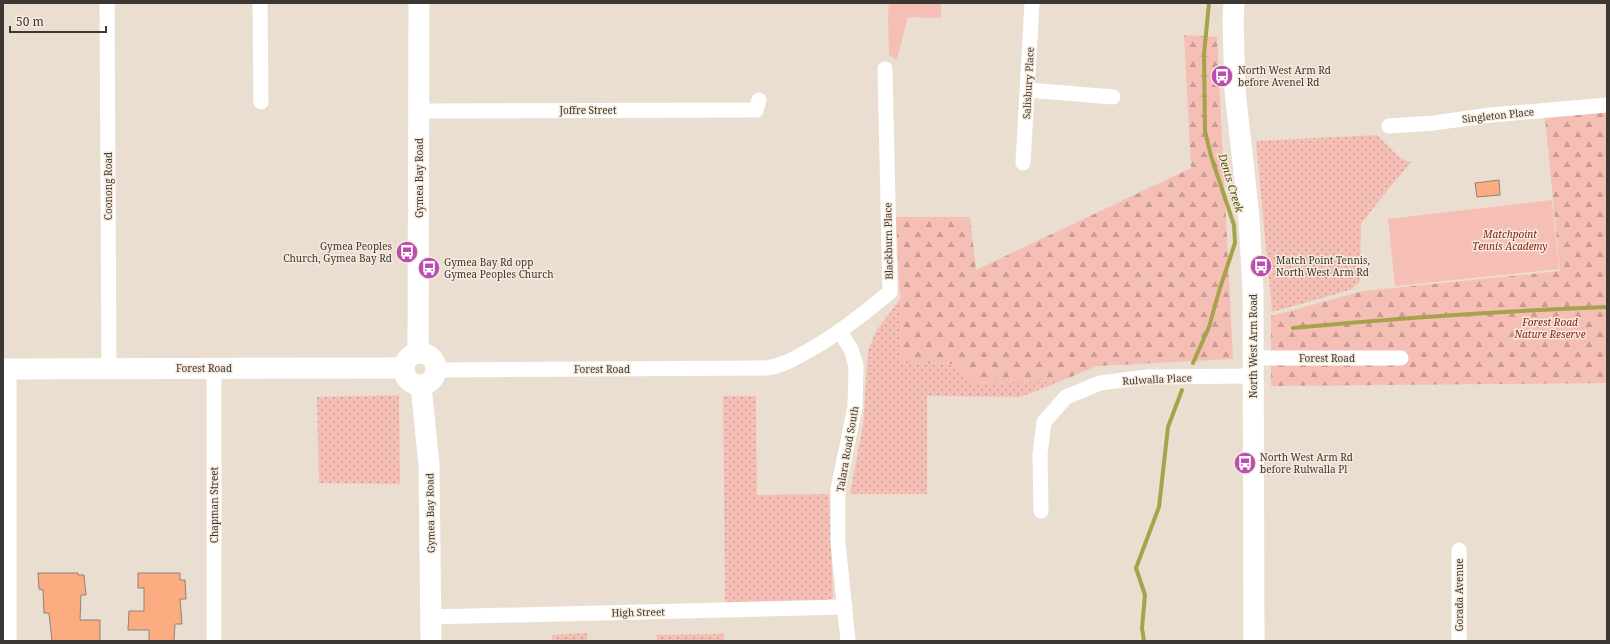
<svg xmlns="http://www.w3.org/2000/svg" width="1610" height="644" viewBox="0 0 1610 644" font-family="'Noto Serif',serif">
<defs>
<pattern id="grass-dots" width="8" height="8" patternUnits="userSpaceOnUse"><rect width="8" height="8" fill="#f6bfb5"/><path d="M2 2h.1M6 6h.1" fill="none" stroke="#c89c94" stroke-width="1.8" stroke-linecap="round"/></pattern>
<pattern id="forest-firs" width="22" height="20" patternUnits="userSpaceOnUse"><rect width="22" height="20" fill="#f6bfb5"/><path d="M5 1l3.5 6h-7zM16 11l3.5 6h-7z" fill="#c89c94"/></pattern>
</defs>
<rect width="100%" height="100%" fill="#eaded1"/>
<g fill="url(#grass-dots)">
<path d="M1377 135 1401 159 1411 162 1382 197 1361 224 1360 282 1350 290 1272 312 1256 141Z"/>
<path d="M900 299 901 363 955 364 975 383 1061 381 1021 397 927 396V494H850L863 425 868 351 876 331Z"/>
<path d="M399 395 400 484 319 483 317 397Z"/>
<path d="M723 396H756L757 495 829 494 833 598 829 600 725 602Z"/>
<path d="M587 633V641H552V635Z"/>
<path d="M724 634V641H657L656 635Z"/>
</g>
<g fill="url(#forest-firs)">
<path d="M1184 35 1217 37 1233 359 1097 366 1061 381 975 383 955 364 900 363V299L896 217H970L976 270 1191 168Z"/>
<path d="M1607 110V383L1271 386V316L1363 291 1560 271 1545 118Z"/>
</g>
<g fill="#f6bfb5">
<path d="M889 3H941V18L908 17 897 60 889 55 888 15Z"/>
<path d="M1552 200 1559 269 1395 286 1388 219Z"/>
</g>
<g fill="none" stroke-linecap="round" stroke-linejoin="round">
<g stroke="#a5a34c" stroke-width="4">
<path d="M1293 328C1397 318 1502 311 1607 307"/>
<path d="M1193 363 1209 327 1220 288 1235 243 1234 225 1211 156 1205 131 1204 54 1209 3"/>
<path d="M1144 641 1142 628 1145 595 1136 568 1159 507 1168 427 1182 390"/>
</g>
</g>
<g fill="#fbac81" stroke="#91827a">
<path d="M1499 180 1500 195 1477 197 1475 183Z"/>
<path d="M38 573H78V575H84L86 595H81L80 620H100V641H52L49 613H44L43 590 39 589Z"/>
<path d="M138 573H180V580H185L186 599H180L182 624H175L174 641H149V630H128L129 611H144V588H138Z"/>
</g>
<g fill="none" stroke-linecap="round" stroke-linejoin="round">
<g stroke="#fff" stroke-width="15">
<path d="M107 3 109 368"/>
<path d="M260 3 261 102"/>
<path d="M1028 90 1113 97"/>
<path d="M419 111 756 110 759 100"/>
<path d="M1389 126 1433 123 1491 115 1607 105"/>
<path d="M1023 163 1032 3"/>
<path d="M840 332 851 349 856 366 855 407 838 489V543L848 641"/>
<path d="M1253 358H1401"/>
<path d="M436 370 767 368C785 365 799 356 815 347 842 331 866 312 890 292L885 69"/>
<path d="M1041 511 1040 454 1044 422 1066 397 1100 383 1147 377 1253 376"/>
<path d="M431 617 845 607"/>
<path d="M9 641V370"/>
<path d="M214 641V368"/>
<path d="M1459 641V550"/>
</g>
<g stroke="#fff" stroke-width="21">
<path d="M1234 3 1233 21 1235 90 1249 218 1253 290 1254 641"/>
<path d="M418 353 419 3"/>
<circle cx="420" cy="369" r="16"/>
<path d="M3 369 404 368"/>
<path d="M421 385 429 465 431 641"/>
</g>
</g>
<defs>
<g id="bus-disc" transform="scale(1.15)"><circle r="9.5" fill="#ba4faf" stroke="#f7ebde"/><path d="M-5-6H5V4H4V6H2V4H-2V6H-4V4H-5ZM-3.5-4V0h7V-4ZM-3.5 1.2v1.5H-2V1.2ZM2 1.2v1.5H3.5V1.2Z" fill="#fff"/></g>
</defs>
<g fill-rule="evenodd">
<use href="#bus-disc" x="1222" y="76"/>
<use href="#bus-disc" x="407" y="252"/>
<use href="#bus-disc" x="1261" y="266"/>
<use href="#bus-disc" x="429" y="268"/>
<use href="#bus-disc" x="1245" y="463"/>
</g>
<g text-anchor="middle" stroke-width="3" stroke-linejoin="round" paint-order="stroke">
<g font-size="10" fill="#3c3732" stroke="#f7ebde" text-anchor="start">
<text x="1238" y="74">North West Arm Rd<tspan x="1238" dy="12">before Avenel Rd</tspan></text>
<text x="392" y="250" text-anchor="end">Gymea Peoples<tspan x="392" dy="12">Church, Gymea Bay Rd</tspan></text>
<text x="1276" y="264">Match Point Tennis,<tspan x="1276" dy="12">North West Arm Rd</tspan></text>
<text x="444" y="266">Gymea Bay Rd opp<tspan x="444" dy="12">Gymea Peoples Church</tspan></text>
<text x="1260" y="461">North West Arm Rd<tspan x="1260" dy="12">before Rulwalla Pl</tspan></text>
</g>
<g font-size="10" fill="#3c3732" stroke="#f7ebde">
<text transform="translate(1028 83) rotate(-87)" y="4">Salisbury Place</text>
<text x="588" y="114">Joffre Street</text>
<text transform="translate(1498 115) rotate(-6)" y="4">Singleton Place</text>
<text transform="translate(419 178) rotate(-90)" y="4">Gymea Bay Road</text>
<text transform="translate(108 186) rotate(-90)" y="4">Coonong Road</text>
<text transform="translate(888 241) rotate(-91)" y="4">Blackburn Place</text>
<text transform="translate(1253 346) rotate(-90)" y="4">North West Arm Road</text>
<text x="1327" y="362">Forest Road</text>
<text x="204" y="372">Forest Road</text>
<text x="602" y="373">Forest Road</text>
<text transform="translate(1157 379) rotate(-3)" y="4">Rulwalla Place</text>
<text transform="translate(847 449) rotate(-80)" y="4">Talara Road South</text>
<text transform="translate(214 505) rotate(-90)" y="4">Chapman Street</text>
<text transform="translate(430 513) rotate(-91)" y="4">Gymea Bay Road</text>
<text transform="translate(1459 595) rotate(-90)" y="4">Gorada Avenue</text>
<text transform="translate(638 612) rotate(-1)" y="4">High Street</text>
</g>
<g font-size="10" font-style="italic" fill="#831d13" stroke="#f7ebde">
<text x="1510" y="238">Matchpoint<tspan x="1510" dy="12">Tennis Academy</tspan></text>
<text x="1550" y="326">Forest Road<tspan x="1550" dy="12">Nature Reserve</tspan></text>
</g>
<g font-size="11" font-style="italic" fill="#545211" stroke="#f7ebde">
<text transform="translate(1231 183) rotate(73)" y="4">Dents Creek</text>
</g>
</g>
<rect width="1610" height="644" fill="none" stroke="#3c3732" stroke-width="8"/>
<path d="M10 26v6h96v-6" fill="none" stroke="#3c3732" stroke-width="2"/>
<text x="16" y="26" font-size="12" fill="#3c3732" stroke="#f7ebde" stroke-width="3" paint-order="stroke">50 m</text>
</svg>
